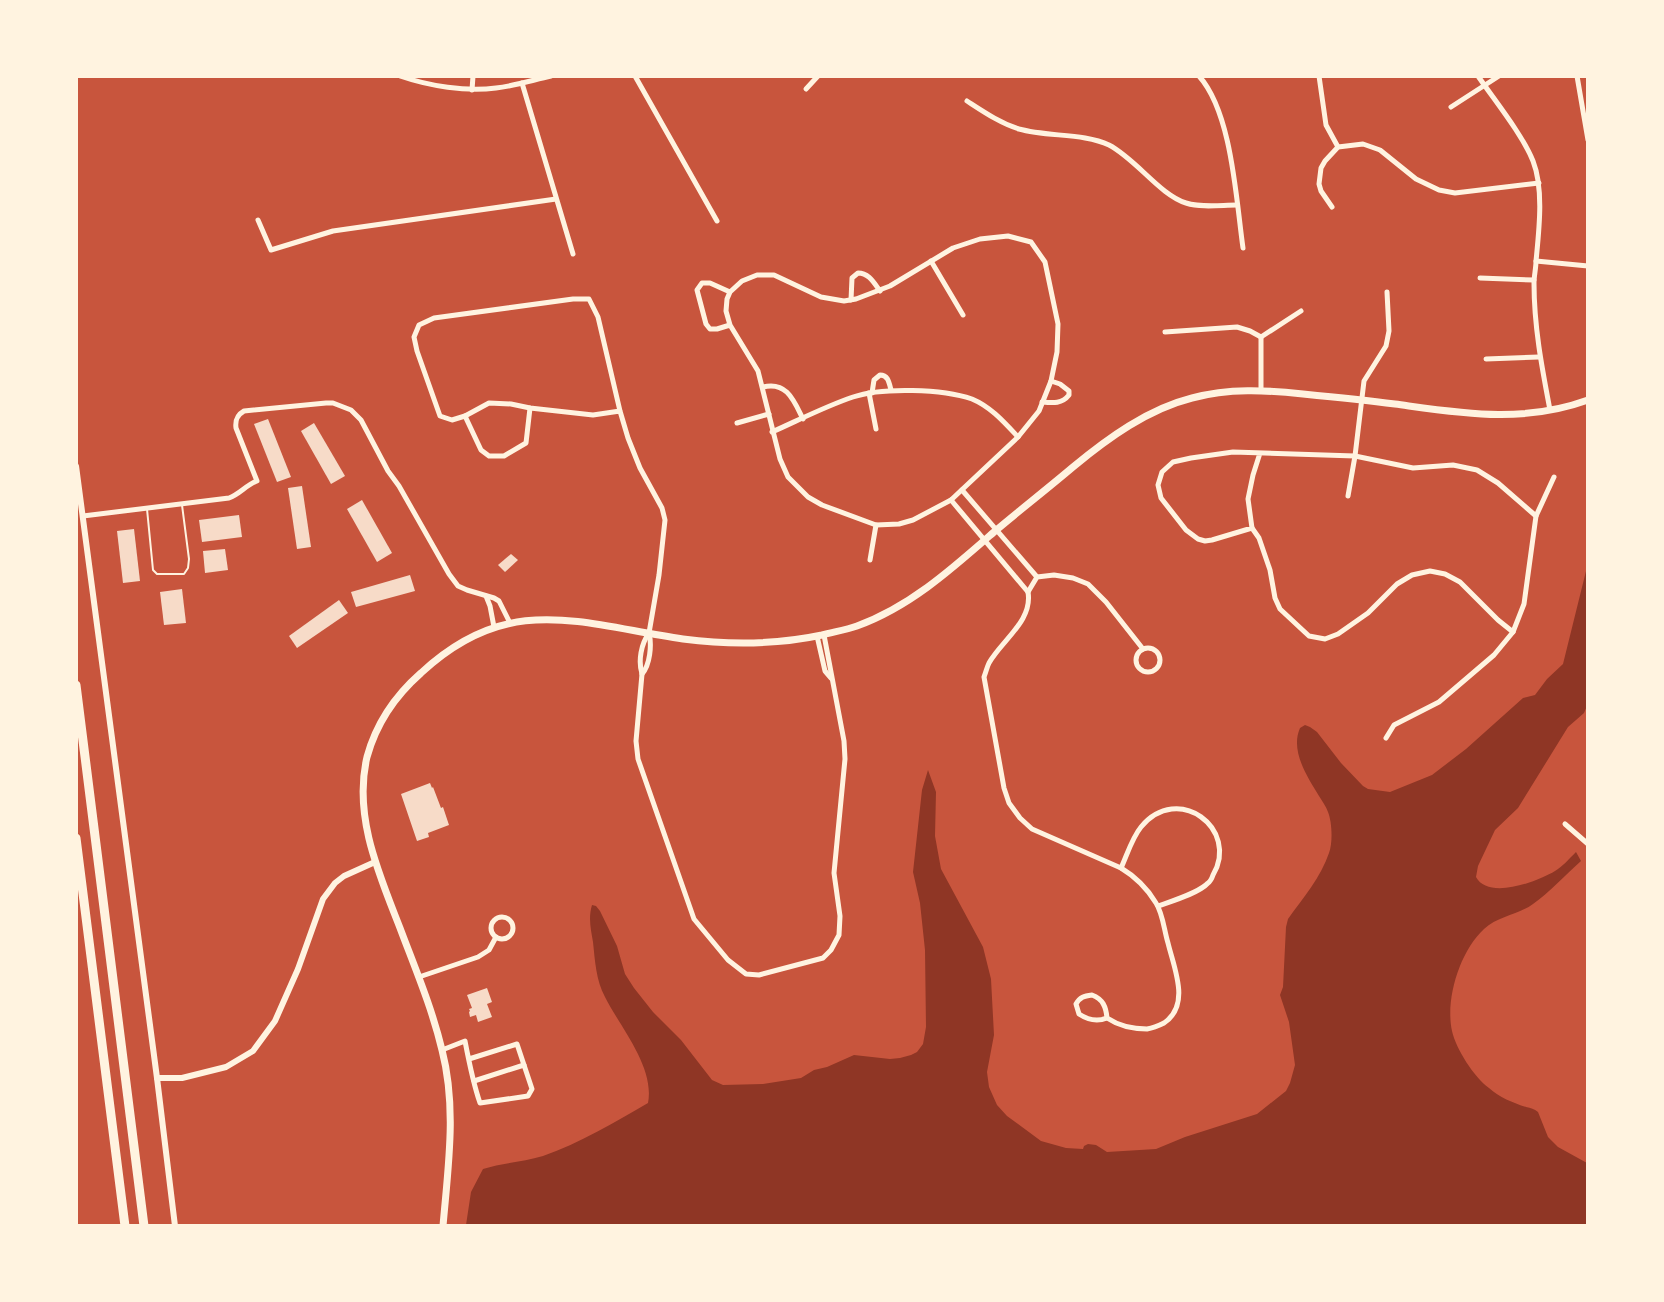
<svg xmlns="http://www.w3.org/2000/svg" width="1664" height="1302" viewBox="0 0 1664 1302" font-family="'Exo 2',sans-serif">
<rect width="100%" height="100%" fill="#c8553d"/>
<path fill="#8f3625" d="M1587 567V706L1584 713 1568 727 1518 808 1495 830 1478 866 1476 877C1488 900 1537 882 1555 871 1562 867 1569 859 1576 852L1581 861C1566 874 1549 893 1533 904 1518 915 1498 916 1484 929 1460 951 1445 999 1452 1031 1456 1049 1474 1077 1489 1088 1499 1097 1513 1103 1526 1107 1531 1108 1534 1109 1538 1112L1548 1137 1558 1147 1587 1163V1225H466L471 1192 483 1169C502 1163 523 1162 543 1156 580 1143 615 1122 648 1103 655 1067 620 1027 605 997 596 980 595 961 593 942 591 930 588 918 592 905L596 906 600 911 617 946 625 974 634 988 653 1012 681 1040 712 1080 723 1085 763 1084 801 1078 814 1070 827 1067 854 1055 890 1059 900 1058 911 1055 917 1052 923 1044 926 1027 925 950 920 903 913 872 922 790 928 770 936 792 935 836 941 869 983 947 991 979 994 1035 987 1072 989 1087 997 1105 1007 1116 1041 1141 1066 1148 1083 1149 1084 1146 1088 1144 1096 1145 1107 1152 1156 1149 1185 1137 1257 1114 1286 1091 1290 1083 1295 1065 1289 1022 1280 995 1283 987 1286 927 1288 919C1303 898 1321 877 1329 853 1333 842 1332 822 1328 812 1326 806 1322 801 1319 796 1307 776 1290 751 1300 728L1305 725 1310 727 1317 732 1341 763 1363 786 1368 789 1390 792 1432 775 1466 749 1523 698 1535 695 1547 679 1563 664Z"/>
<g fill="#f7dbc8">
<path d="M268 419 291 477 277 482 254 424Z"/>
<path d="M314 423 345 476 331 484 301 431Z"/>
<path d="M302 486 311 547 297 549 288 488Z"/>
<path d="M362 500 392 553 377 562 347 509Z"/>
<path d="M239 515 242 537 202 542 199 520Z"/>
<path d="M134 529 140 581 123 583 117 531Z"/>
<path d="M225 549 228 570 205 573 203 551Z"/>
<path d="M511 554 518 560 505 572 498 565Z"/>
<path d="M410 575 415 591 356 607 351 592Z"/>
<path d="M182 589 186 623 164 625 160 592Z"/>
<path d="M339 600 348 613 297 648 289 636Z"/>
<path d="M430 783 432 788 433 787 441 808 443 807 449 825 428 833 429 837 417 841 401 794Z"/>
<path d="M487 988 492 1002 487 1004 492 1017 478 1022 476 1015 470 1017 469 1012 470 1011 469 1009 472 1008 467 995Z"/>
</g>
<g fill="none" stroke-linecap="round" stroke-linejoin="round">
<path stroke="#fff3e0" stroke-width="2" d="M147 509 153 570 157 574H184L188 568 189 559 182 505"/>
<g stroke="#fff3e0" stroke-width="5">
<path d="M400 76C429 86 466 92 496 88 514 86 533 80 551 76"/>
<path d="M635 76 717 221"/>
<path d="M1199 76C1232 113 1236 199 1243 248"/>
<path d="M1319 76 1326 125 1338 147"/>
<path d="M1478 76C1495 101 1522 134 1533 161 1544 189 1539 230 1536 261 1536 268 1534 276 1534 283 1534 327 1542 368 1550 410"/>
<path d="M1577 76 1588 140"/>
<path d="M522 83 573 254"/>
<path d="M806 89 818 76"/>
<path d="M472 90 473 76"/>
<path d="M967 101C984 112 1000 123 1019 129 1047 137 1084 133 1109 145 1136 159 1160 195 1186 203 1202 208 1221 205 1237 205"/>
<path d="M1451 107 1499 76"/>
<path d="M1332 207 1321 191 1319 184 1321 168 1325 161 1338 147 1363 144 1380 150 1416 179 1439 190 1455 193 1539 183"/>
<path d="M258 220 271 250 333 231 556 199"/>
<path d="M931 261 963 315"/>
<path d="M1536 261 1588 266"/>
<path d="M1480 278 1534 280"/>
<path d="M851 300 852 278 858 273C869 273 874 283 880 291"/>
<path d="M730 325 717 329H710L706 324 697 290 702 283H710L730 292 742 281 757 275H774L821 297 844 301 856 299 890 286 953 248 980 239 1008 236 1031 242 1045 262 1058 324 1057 352 1051 381 1039 411 1018 437 951 500 913 520 899 524 876 525 822 505 808 497 788 477 780 459 758 371 730 325 726 311 727 299 730 292"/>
<path d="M1165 332 1237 327 1250 331 1261 337"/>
<path d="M1261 337 1301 311"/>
<path d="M1486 359 1539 357"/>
<path d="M763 387C787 381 794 401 803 419"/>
<path d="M1261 390V337"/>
<path d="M869 393 876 429"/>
<path d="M872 393 874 380 880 375C888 375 889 382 891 390"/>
<path d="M1042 402C1053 403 1062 404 1069 395V391L1060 384 1051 381"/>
<path d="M620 411 593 415 530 408 511 404 489 403 465 416 452 420 440 416 417 351 414 337 419 325 434 318 573 299H589L598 317 620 411 628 438 640 468 662 508 665 520 659 575 649 633C652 645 650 665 642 674"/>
<path d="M465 416 481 450 489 456H504L526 443 530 408"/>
<path d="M737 423 769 414"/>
<path d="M772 432C799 420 826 406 853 397 882 387 943 389 972 399 991 407 1004 422 1018 437"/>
<path d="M1260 453 1253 475 1248 499 1252 528 1212 540 1205 541 1198 539 1186 530 1161 498 1158 485 1162 472 1173 462 1191 458 1233 452 1355 456 1413 468 1453 465 1477 470 1498 483 1536 516"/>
<path d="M962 490 1037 577"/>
<path d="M1348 496 1355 456 1364 381 1386 346 1389 331 1387 292"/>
<path d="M951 500 1028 592C1033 621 1002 640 989 663 987 667 986 672 984 677L1004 788 1009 803 1020 818 1032 829 1121 868C1136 877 1147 888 1156 903 1163 914 1164 930 1168 943 1174 968 1191 1005 1164 1023 1158 1026 1153 1028 1147 1029 1132 1029 1119 1026 1107 1018"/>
<path d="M83 516 229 498C240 494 246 485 257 481L236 428C235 420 237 415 244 411L326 403H333L351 410 361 420 388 471 399 486 449 574 458 586 467 590 494 598 499 601 510 623"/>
<path d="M1252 528 1259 538 1270 570 1275 598 1280 609 1309 636 1325 639 1338 634 1368 613 1397 584 1412 575 1430 571 1445 574 1460 582 1498 620 1513 632"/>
<path d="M870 560 876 525"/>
<path d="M1028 592 1037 577 1054 575 1073 578 1088 584 1106 602 1143 649"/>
<path d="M486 596 490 606 494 627"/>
<path d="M649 633C641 644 638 661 642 674L636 741 638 759 694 919 728 960 746 974 759 975 823 958 831 950 839 935 840 916 834 873 845 759 844 741 824 635"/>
<path d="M817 636 825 671 831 678"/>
<circle cx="1148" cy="660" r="12"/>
<path d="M1386 738 1394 725 1439 702 1494 655 1513 632 1524 604 1536 516 1554 477"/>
<path d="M1565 824 1588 844"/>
<path d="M1121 868C1127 855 1132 838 1141 827 1178 782 1240 829 1213 875 1212 878 1211 881 1208 883 1199 893 1172 901 1158 906"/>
<circle cx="502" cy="928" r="11"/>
<path d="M419 977 478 957 489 950 496 937"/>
<path d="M1092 995C1103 999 1106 1007 1107 1018 1097 1022 1088 1020 1079 1014L1076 1004C1080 997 1084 996 1092 995Z"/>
<path d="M442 1050 465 1041C469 1062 473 1083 480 1103L528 1096 532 1089 517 1044 469 1059"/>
<path d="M474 1081 524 1065"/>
</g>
<g stroke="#fff3e0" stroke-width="6">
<path d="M76 466 157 1078 175 1226"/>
<path d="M157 1078H182L226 1067 253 1051 275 1021 298 969 323 899 335 883 344 876 375 862"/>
</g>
<path stroke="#fff3e0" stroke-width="7" d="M443 1226C448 1167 457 1108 442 1050 432 1008 415 968 400 928 379 874 353 816 367 757 376 724 396 695 421 673 509 591 580 624 683 639 730 645 775 645 822 635 833 632 846 630 857 626 910 607 953 568 994 532 1020 510 1047 489 1073 467 1108 438 1148 409 1192 398 1229 388 1266 390 1303 394 1334 397 1364 400 1395 404 1461 413 1522 424 1588 400"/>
<g stroke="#fff3e0" stroke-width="9">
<path d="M76 685 144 1226"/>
<path d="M76 838 125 1226"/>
</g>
</g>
<rect width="1664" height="1302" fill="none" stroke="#fff3e0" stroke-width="156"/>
</svg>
